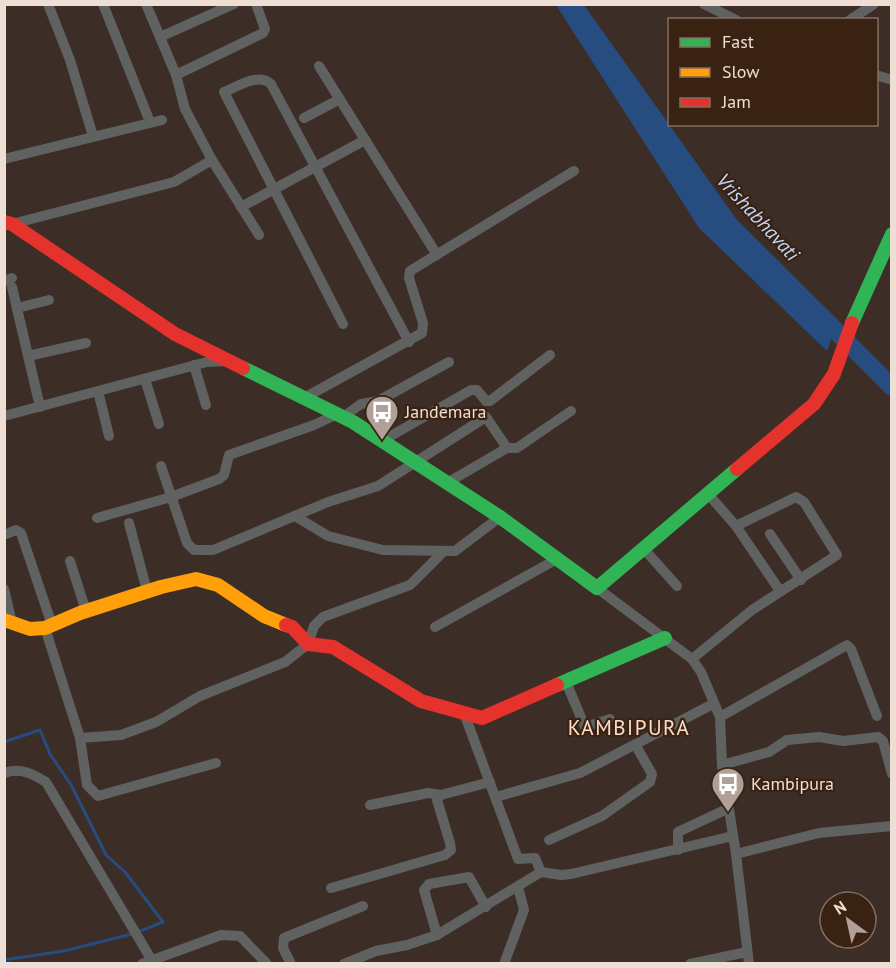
<svg xmlns="http://www.w3.org/2000/svg" width="896" height="968" viewBox="0 0 896 968" font-family="'PT Sans',sans-serif">
<rect width="100%" height="100%" fill="#3c2e26"/>
<path fill="#274c80" d="M556 5H584L737 220 838 320 827 351 699 228Z"/>
<g fill="none" stroke-linecap="round" stroke-linejoin="round">
<g stroke="#274c80" stroke-width="3">
<path d="M4 742 40 730 50 754 71 785 106 855 125 872 163 922 138 932"/>
<path d="M4 960 64 951 132 934"/>
</g>
<path stroke="#274c80" stroke-width="18" d="M818 313 892 387"/>
<g stroke="#606261" stroke-width="10">
<path d="M48 4 70 60 93 136"/>
<path d="M103 4 150 122"/>
<path d="M704 4 736 20"/>
<path d="M850 20 874 4"/>
<path d="M160 37 234 4"/>
<path d="M319 66 437 255"/>
<path d="M176 75 263 33 265 29 256 4"/>
<path d="M876 75 892 80"/>
<path d="M304 118 340 99"/>
<path d="M4 159 162 120"/>
<path d="M212 160 259 235"/>
<path d="M241 207 365 140"/>
<path d="M12 224 174 182 212 160 185 109 176 75 146 4"/>
<path d="M4 281 12 278"/>
<path d="M12 287 40 407"/>
<path d="M17 308 49 300"/>
<path d="M343 324 224 92C237 87 259 72 271 84L409 342"/>
<path d="M28 356 86 343"/>
<path d="M194 365 206 405"/>
<path d="M145 379 159 424"/>
<path d="M98 391 109 436"/>
<path d="M304 398 422 333 423 323 409 278 410 271 574 171"/>
<path d="M4 416 207 362 228 361"/>
<path d="M343 417 361 404 378 401 449 362"/>
<path d="M382 441 471 390H477L486 401H490L550 355"/>
<path d="M507 448H517L571 411"/>
<path d="M161 466 187 543 194 550H213L328 502 378 486 486 417 507 448 447 483"/>
<path d="M709 495 736 526 780 591"/>
<path d="M295 516 328 536 383 550 455 551 500 517"/>
<path d="M97 518 171 497 219 479 224 475 229 455 314 425 337 414"/>
<path d="M129 523 147 591"/>
<path d="M770 534 801 580"/>
<path d="M4 535 16 530 21 533 52 625"/>
<path d="M644 549 677 586"/>
<path d="M70 561 86 611"/>
<path d="M597 588 692 659 701 672 720 717 722 765 736 854 749 964"/>
<path d="M4 589 12 623"/>
<path d="M435 627 557 559"/>
<path d="M45 628 80 738 121 735 156 722 200 696 285 662 308 644 314 626 323 617 410 585 444 551"/>
<path d="M692 659 752 610 837 555 804 502 796 497 736 526"/>
<path d="M566 682 585 727 610 719"/>
<path d="M720 717 847 645 851 649 877 716"/>
<path d="M80 738 87 785 98 796 216 763"/>
<path d="M722 765 769 752 787 740 819 737 843 741 878 737 883 741 892 774"/>
<path d="M4 773C20 767 33 774 46 782L154 964"/>
<path d="M496 797 580 773 713 704"/>
<path d="M370 805 428 793 441 795"/>
<path d="M549 840 602 816 650 782 652 774 636 746"/>
<path d="M678 850V832L727 809"/>
<path d="M736 854 819 833 892 826"/>
<path d="M541 872 561 875 571 874 733 836"/>
<path d="M331 888 445 855 451 850 450 843 437 800 441 795 490 782"/>
<path d="M437 935 424 890 429 884 469 877 486 907"/>
<path d="M142 964 221 935 240 936 267 964"/>
<path d="M291 964 283 948 284 938 363 906"/>
<path d="M344 964 376 951 407 945 437 935 541 872 535 858 518 859 464 713"/>
<path d="M504 964 524 910 518 887"/>
<path d="M690 964 747 952"/>
</g>
<g stroke="#30b455" stroke-width="14">
<path d="M852 323 892 234"/>
<path d="M243 368 353 422 500 517 597 588 737 469"/>
<path d="M557 685 665 638"/>
</g>
<path stroke="#ff9f0a" stroke-width="14" d="M4 620 30 629 45 628 80 613 161 587 196 579 218 585 264 616 286 625"/>
<g stroke="#e5322d" stroke-width="14">
<path d="M4 222 12 224 175 334 243 368"/>
<path d="M737 469 814 404 834 374 852 323"/>
<path d="M286 625 292 627 308 644 333 647 421 701 482 718 557 685"/>
</g>
</g>
<defs>
<g id="bus-pin" transform="scale(1.725)"><path d="M0 17L-7.5 6A9.5 9.5 0 1 1 7.5 6Z" fill="#b0a097" stroke="#3a2213"/><path d="M-5-6H5V4H4V6H2V4H-2V6H-4V4H-5ZM-3.5-4V0h7V-4ZM-3.5 1.2v1.5H-2V1.2ZM2 1.2v1.5H3.5V1.2Z" fill="#fff"/></g>
</defs>
<g fill-rule="evenodd">
<use href="#bus-pin" x="382" y="412"/>
<use href="#bus-pin" x="728" y="784"/>
</g>
<g text-anchor="middle" stroke-width="4.5" stroke-linejoin="round" paint-order="stroke">
<g font-size="18" fill="#eeded4" stroke="#3a2213" text-anchor="start">
<text x="405" y="418">Jandemara</text>
<text x="751" y="790">Kambipura</text>
</g>
<g font-size="20" font-style="italic" fill="#c0d8fb" stroke="#3a2213">
<text transform="translate(758 217) rotate(47)" y="7">Vrishabhavati</text>
</g>
<g font-size="21" letter-spacing="1.5" fill="#feddc9" stroke="#3a2213">
<text x="629" y="735">KAMBIPURA</text>
</g>
</g>
<rect width="896" height="968" fill="none" stroke="#eeded4" stroke-width="12"/>
<rect x="668" y="18" width="210" height="108" fill="#3a2213" stroke="#826d60" stroke-width="1.5"/>
<rect x="680" y="38" width="30" height="9" fill="#30b455" stroke="#826d60" stroke-width="1.5"/>
<text x="722" y="48" font-size="18" fill="#eeded4">Fast</text>
<rect x="680" y="68" width="30" height="9" fill="#ff9f0a" stroke="#826d60" stroke-width="1.5"/>
<text x="722" y="78" font-size="18" fill="#eeded4">Slow</text>
<rect x="680" y="98" width="30" height="9" fill="#e5322d" stroke="#826d60" stroke-width="1.5"/>
<text x="722" y="108" font-size="18" fill="#eeded4">Jam</text>
<g transform="translate(848 920) rotate(327)"><circle r="28" fill="#3a2213" stroke="#826d60" stroke-width="1.5"/>
<path d="M0-4.5L10 22L0 15L-10 22Z" fill="#b0a097"/>
<text y="-9" font-size="16" font-weight="bold" text-anchor="middle" fill="#eeded4">N</text>
</g>
</svg>
